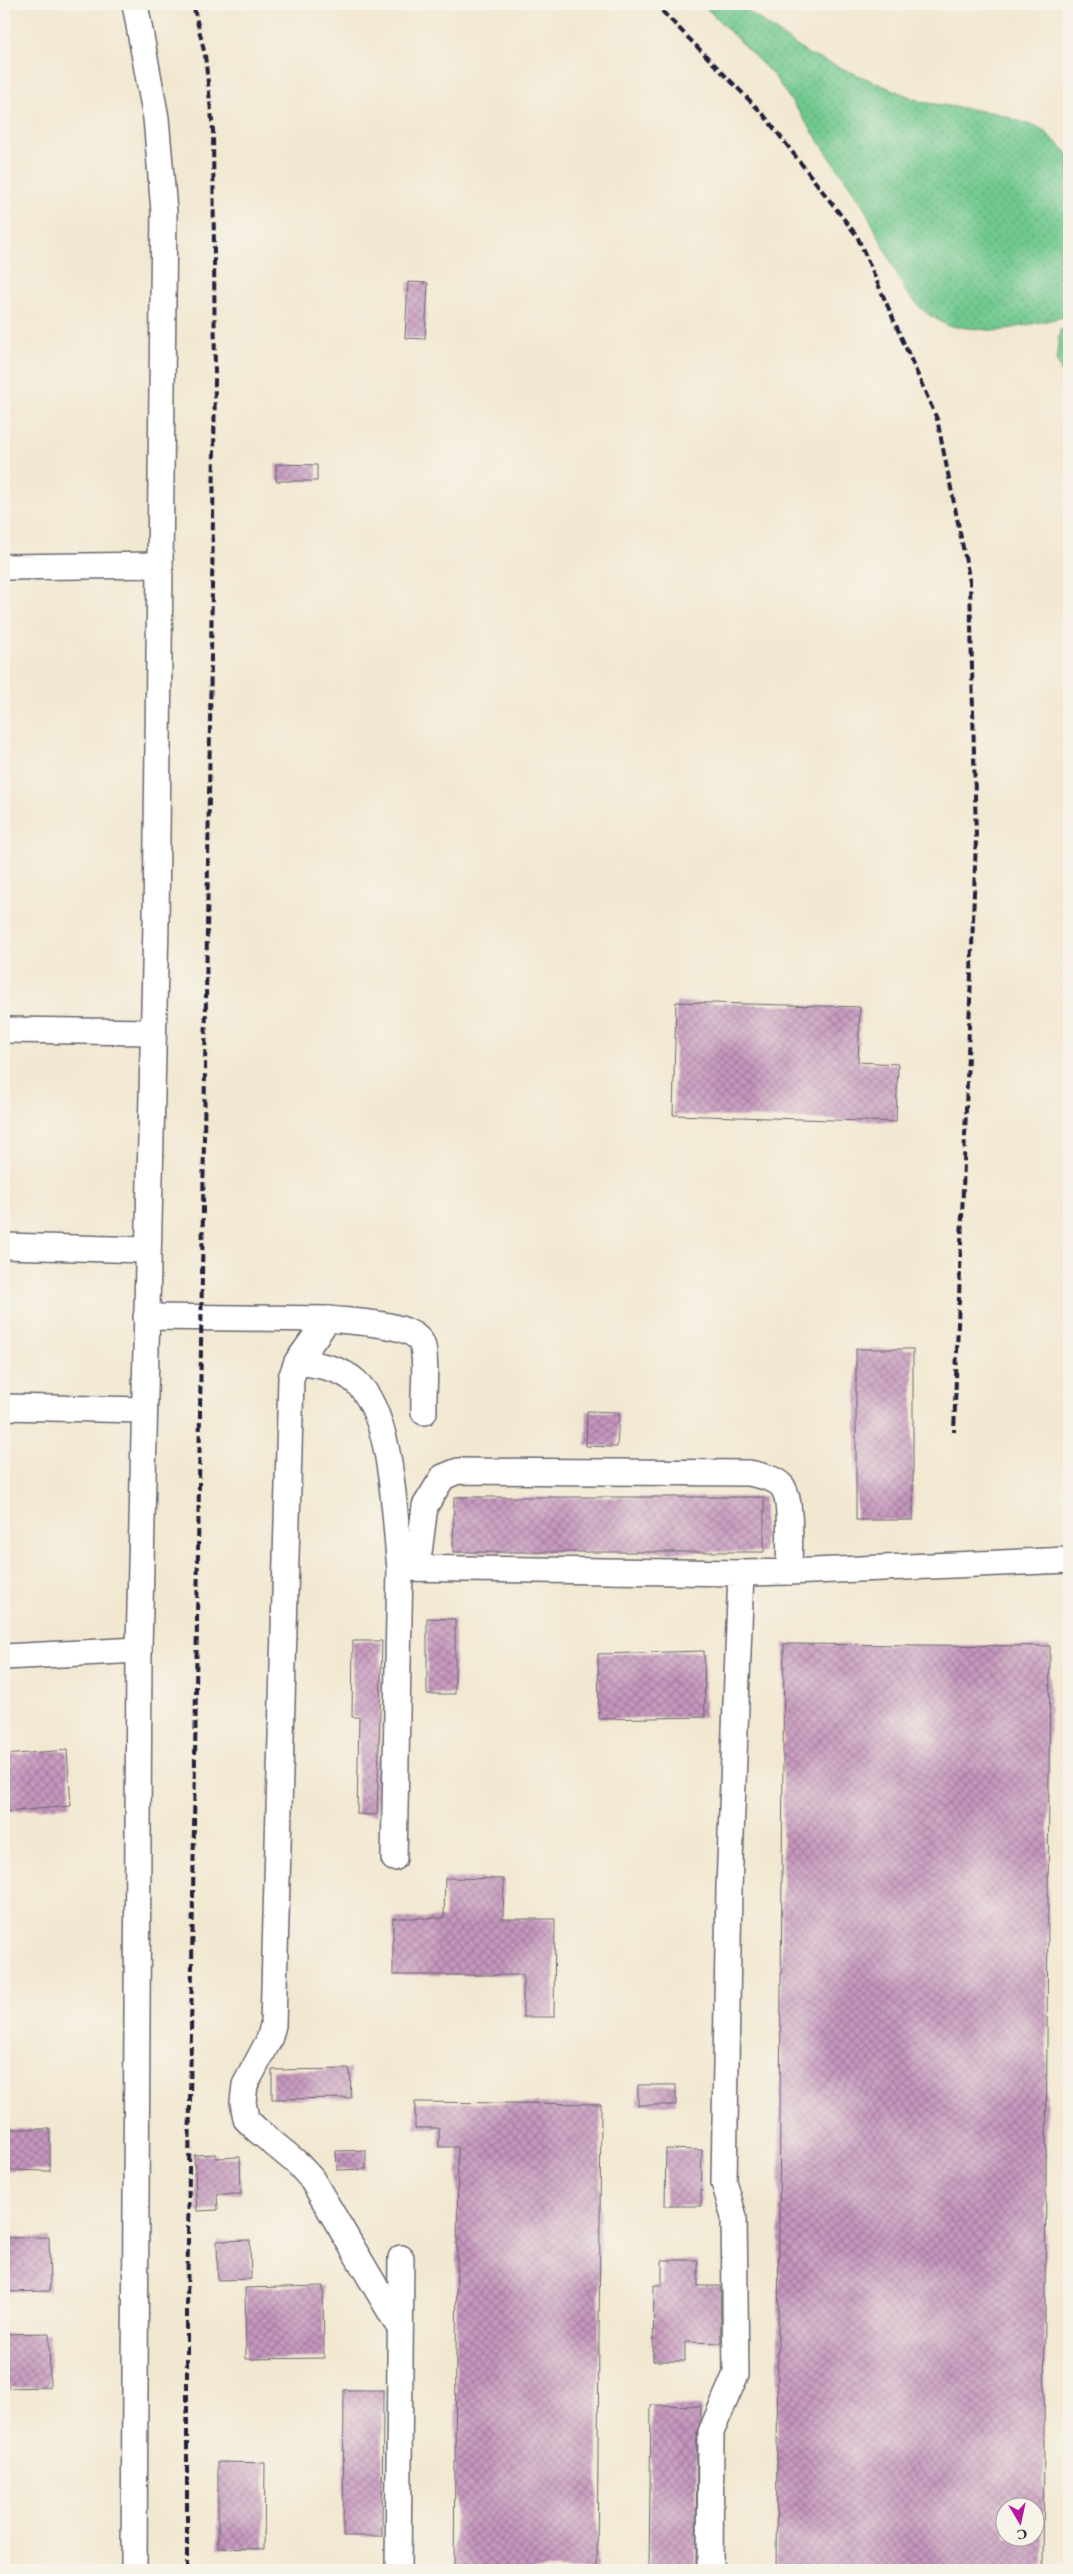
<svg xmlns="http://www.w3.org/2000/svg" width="1073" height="2574" viewBox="0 0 1073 2574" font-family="'EB Garamond',serif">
<defs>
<pattern id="grass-dots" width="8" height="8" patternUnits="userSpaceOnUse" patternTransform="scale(1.25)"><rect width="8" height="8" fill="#6fc88e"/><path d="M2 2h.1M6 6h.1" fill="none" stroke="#5ba275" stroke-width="1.8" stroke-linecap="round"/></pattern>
<pattern id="building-cross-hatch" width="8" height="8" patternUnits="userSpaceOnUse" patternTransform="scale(1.25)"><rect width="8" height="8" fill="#c697be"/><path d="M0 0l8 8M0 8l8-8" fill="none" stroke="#a07b9c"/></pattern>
</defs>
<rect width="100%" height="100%" fill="#f7f3e8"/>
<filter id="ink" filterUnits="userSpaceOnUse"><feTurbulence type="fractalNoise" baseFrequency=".02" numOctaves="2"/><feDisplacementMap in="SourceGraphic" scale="10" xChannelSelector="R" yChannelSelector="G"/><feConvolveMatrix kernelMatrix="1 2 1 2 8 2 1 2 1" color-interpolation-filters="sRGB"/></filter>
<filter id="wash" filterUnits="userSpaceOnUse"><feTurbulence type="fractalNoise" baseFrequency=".0096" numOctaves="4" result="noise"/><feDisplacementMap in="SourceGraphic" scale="20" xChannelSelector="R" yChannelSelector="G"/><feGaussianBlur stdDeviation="1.12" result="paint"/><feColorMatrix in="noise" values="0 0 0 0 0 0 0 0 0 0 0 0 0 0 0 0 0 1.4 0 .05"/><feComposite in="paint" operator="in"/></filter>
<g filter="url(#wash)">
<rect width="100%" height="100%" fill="#f2e8d1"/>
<g fill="url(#grass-dots)" stroke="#487564">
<path d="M702 4H738L808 54 922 102 996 113 1042 129 1069 154V316L998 331 948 326 926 313 907 294 863 205 774 76Z"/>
<path d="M1069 328V388L1056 360 1060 330Z"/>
</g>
<g id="blocks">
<g fill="url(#building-cross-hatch)" fill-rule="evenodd">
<path d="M408 282 428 283 425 339 405 338Z"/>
<path d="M276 464 317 465V481H276Z"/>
<path d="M676 1002 860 1007 858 1062 898 1064 896 1122 673 1115Z"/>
<rect x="856" y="1349" width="57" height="171"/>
<path d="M587 1411 619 1412 617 1447 586 1446Z"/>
<path d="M454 1497H764V1552H453Z"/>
<path d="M427 1618 455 1619V1694H427Z"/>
<path d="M353 1641H382L377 1815 357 1814 359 1717H352Z"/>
<path d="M784 1644 1050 1646 1043 2570H776ZM1006 2506H1036V2536H1006Z"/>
<path d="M704 1651 705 1717 599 1719 598 1654Z"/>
<path d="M67 1750 71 1806 4 1812V1755Z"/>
<path d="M445 1878 504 1879 503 1919H555L554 2017H523V1975H393V1918H444Z"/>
<path d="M350 2069 351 2098 272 2099V2070Z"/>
<rect x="638" y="2085" width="38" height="20"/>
<path d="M415 2102 601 2104 597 2570H454L458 2147H439V2128H415Z"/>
<path d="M4 2129H50V2171L4 2170Z"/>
<path d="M666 2149 702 2150 701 2206H665Z"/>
<path d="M366 2150V2169L337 2170 336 2151Z"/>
<path d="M216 2154V2158L240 2157 241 2194H217L218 2210 197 2211 194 2155Z"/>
<path d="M49 2237 50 2291 4 2292V2238Z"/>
<path d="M250 2240 251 2279 218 2280 217 2241Z"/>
<path d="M662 2260H698V2286H720L721 2343 685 2342V2361H653L654 2285H662Z"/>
<path d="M323 2286 324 2358 246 2359 245 2288Z"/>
<path d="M49 2333 50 2387 4 2388V2334Z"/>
<path d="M344 2390H383L382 2536H343Z"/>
<path d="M651 2405 701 2406V2419L697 2432 696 2570H649Z"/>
<path d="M218 2462 265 2463 264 2549 218 2548Z"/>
</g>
</g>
</g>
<g filter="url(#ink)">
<use href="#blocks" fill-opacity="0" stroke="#6b6770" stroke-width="1"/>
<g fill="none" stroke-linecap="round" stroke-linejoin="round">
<g stroke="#6b6770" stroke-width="28">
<g id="minor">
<path d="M4 567 160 565"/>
<path d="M4 1030 153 1032"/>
<path d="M4 1246 147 1250"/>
<path d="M146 1317 328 1319 297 1362 291 1378 273 2025 269 2040 245 2085 243 2102 246 2119 257 2130 296 2162 311 2178 400 2328"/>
<path d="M328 1319C350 1322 418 1322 423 1347 427 1367 423 1392 424 1412"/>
<path d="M297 1362C316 1365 339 1367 355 1381 394 1415 394 1518 400 1568"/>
<path d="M4 1407 144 1410"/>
<path d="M417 1568 425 1506 443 1477 458 1471 749 1473C759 1475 775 1478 782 1486 793 1500 789 1553 789 1572L741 1573"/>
<path d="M789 1572 1069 1560"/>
<path d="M4 1657 139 1650"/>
<path d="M394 1858 400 1568 741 1573 729 1888 724 2182 734 2217 736 2374 711 2432 710 2570"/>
<path d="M134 2570 139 1650 156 923 164 211 156 118 135 4"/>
<path d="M398 2570 401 2258"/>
</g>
</g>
<use href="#minor" stroke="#fff" stroke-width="25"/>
<g stroke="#22223b" stroke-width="4" stroke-dasharray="8 4" stroke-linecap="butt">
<path d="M652 4 662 11 763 114 857 236 937 419 970 582 976 839 954 1432"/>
<path d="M187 2570V2309L215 381 213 130 205 55 193 4"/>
</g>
</g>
</g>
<rect width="1073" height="2574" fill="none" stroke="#f7f3e8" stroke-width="20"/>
<g transform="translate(1020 2522) rotate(171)"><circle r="24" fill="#f7f3e8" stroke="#a29fa3"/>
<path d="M0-4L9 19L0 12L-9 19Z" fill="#b5179e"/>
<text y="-8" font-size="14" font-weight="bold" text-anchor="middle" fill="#22223b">С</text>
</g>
</svg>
